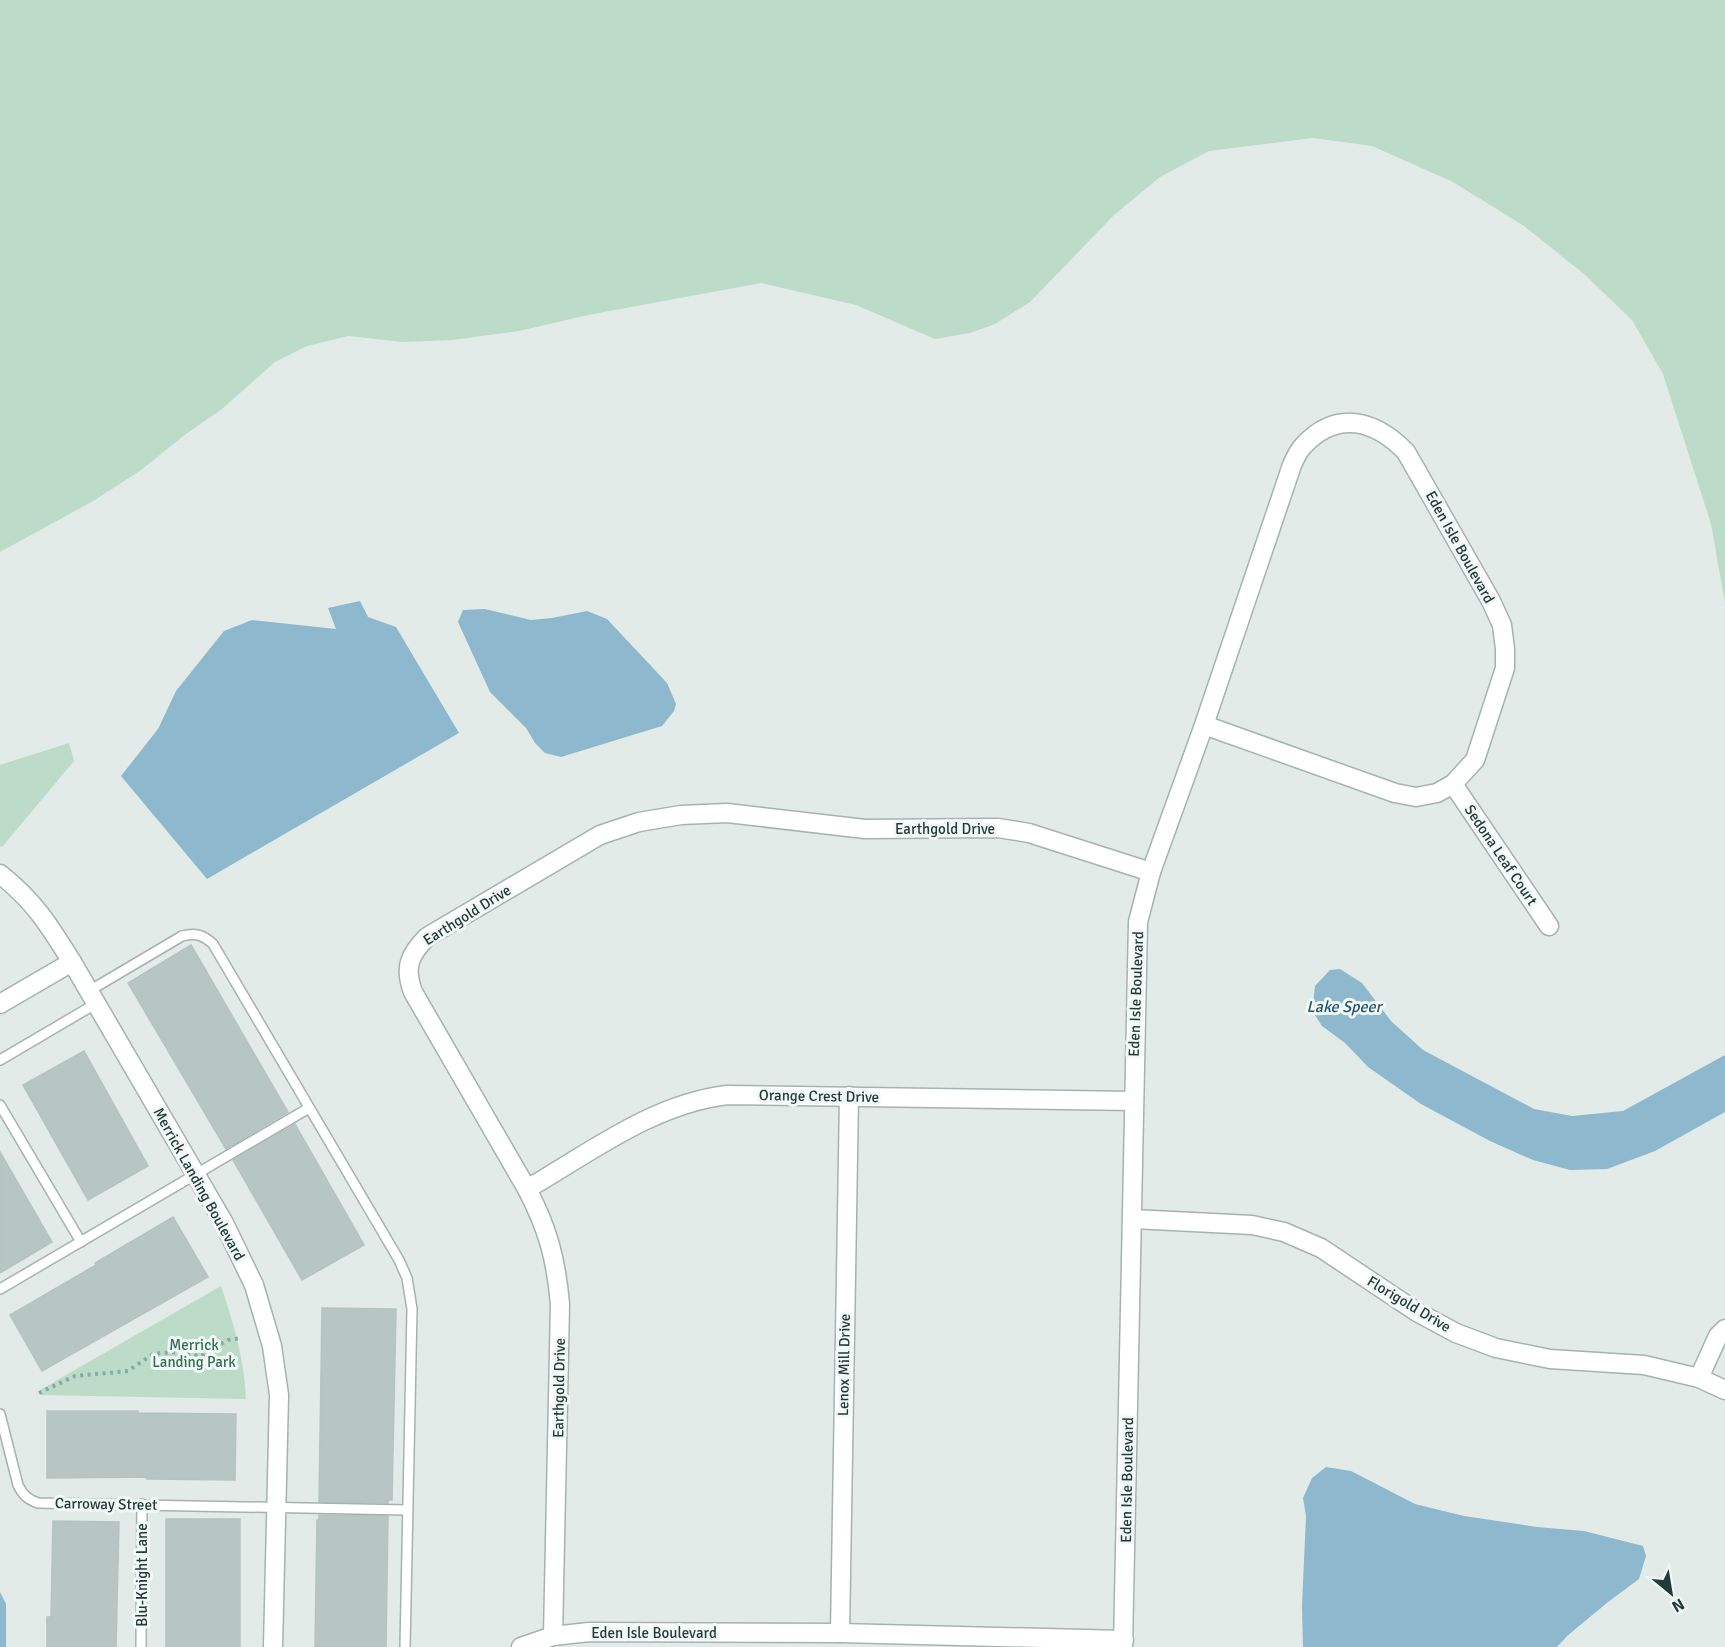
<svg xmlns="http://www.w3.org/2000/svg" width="1725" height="1647" viewBox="0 0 1725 1647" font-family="Signika,sans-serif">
<rect width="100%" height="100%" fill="#e2ebe8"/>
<g fill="#bcdbc9">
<path d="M0 0H1725V603L1711 524 1663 374 1632 320 1584 274 1524 226 1453 182 1372 146 1313 138 1209 151 1160 177 1114 215 1030 302 995 324 970 333 935 339 856 305 761 283 588 315 519 331 452 340 403 342 348 336 307 346 275 362 222 409 186 434 141 470 95 500 0 552Z"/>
<path d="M69 743 74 761 2 847 0 846V765Z"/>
<path d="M221 1286C234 1324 244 1360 246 1399L40 1395V1390Z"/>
</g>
<g fill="#8db8cd">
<path d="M360 601 368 617 396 627 459 733 207 879 121 776 158 729 176 691 224 631 252 620 336 629 328 608Z"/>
<path d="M485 609 531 620 552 618 587 611 607 619 667 683 676 704 674 711 662 726 561 757 545 753 535 743 526 728 490 692 458 622 463 610Z"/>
<path d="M1340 969 1362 983 1391 1021 1423 1050 1534 1109 1572 1116 1623 1111 1725 1055V1112L1655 1151 1607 1169 1570 1170 1533 1160 1490 1141 1421 1104 1368 1067 1345 1043 1322 1026 1315 1015 1313 1004 1315 986 1330 970Z"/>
<path d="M1326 1467 1351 1471 1415 1504 1464 1516 1537 1527 1584 1531 1643 1546 1646 1556 1639 1579 1608 1602 1567 1636 1557 1647H1303L1302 1606 1306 1516 1303 1498 1312 1478Z"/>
<path d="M0 1592 6 1604V1647H0Z"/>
</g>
<g fill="#b7c6c2" stroke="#b5c4c0" stroke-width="1.5">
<path d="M191 945 288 1112 226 1149 128 983Z"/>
<path d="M84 1051 148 1166 88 1200 23 1085Z"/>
<path d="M295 1124 364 1245 302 1280 233 1160Z"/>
<path d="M0 1152 52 1242 0 1273Z"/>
<path d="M173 1217 208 1277 42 1371 10 1315 96 1265 95 1263Z"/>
<path d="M322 1308 396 1309 392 1500H388V1503L319 1502Z"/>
<path d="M47 1411H138V1413L236 1414 235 1480 147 1479V1477L47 1478Z"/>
<path d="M319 1515 388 1516 386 1647H315L317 1520H319Z"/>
<rect x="166" y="1519" width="74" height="128"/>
<path d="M53 1521 119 1522 116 1647H47V1617H51Z"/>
</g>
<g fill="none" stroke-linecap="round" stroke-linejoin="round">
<g stroke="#a5b3b0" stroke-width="12">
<g id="service">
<path d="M89 991 182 936C195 933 202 934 213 944L399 1260 407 1278 412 1309 405 1647"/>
<path d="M0 1060 97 1003"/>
<path d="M0 1105 81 1242"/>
<path d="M0 1289 309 1108"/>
<path d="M0 1414 18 1485C23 1495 27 1499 38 1503L407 1510"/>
<path d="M141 1647 142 1504"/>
</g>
</g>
<g stroke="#a5b3b0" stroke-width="21">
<g id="minor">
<path d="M1453 784 1549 926"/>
<path d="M0 874C35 902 49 925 72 962L224 1223 254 1285 272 1346 279 1395 273 1647"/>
<path d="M0 1004 72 962"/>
<path d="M527 1189C591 1152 653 1104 727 1095L1133 1101"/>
<path d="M1133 1219 1252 1225 1284 1232 1321 1248 1417 1312 1456 1333 1496 1348 1550 1359 1644 1365 1699 1378 1725 1390"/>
<path d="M1699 1378 1718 1336 1725 1329"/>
<path d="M840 1633 849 1096"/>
<path d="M553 1636 560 1304C556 1259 548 1229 527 1189L413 992C404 968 409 955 427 937L600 835 639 822 681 815 727 813 865 829 998 828 1029 833 1151 872"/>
<path d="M521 1647 553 1636 589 1632 840 1633 1124 1640"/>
<path d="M1123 1647 1138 922 1151 872 1204 725 1292 465C1295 458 1299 450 1304 445 1338 409 1376 421 1406 452L1491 601 1502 625 1505 649V668L1475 760 1453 784 1437 793 1416 797 1395 793 1204 725"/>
</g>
</g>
<path stroke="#84ada7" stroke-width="4" stroke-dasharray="3 4.5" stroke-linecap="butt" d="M39 1393 75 1376 128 1371 153 1354 172 1352 201 1356 228 1340 241 1338"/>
<use href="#service" stroke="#fff" stroke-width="9"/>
<use href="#minor" stroke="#fff" stroke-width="18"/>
</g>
<g text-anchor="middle" stroke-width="6" stroke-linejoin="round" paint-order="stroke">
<g font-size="15" fill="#233b38" stroke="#f2f8f6">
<text transform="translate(1460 547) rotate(61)" y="5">Eden Isle Boulevard</text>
<text x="945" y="834">Earthgold Drive</text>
<text transform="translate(1501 855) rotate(56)" y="5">Sedona Leaf Court</text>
<text transform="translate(467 915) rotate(-32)" y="5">Earthgold Drive</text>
<text transform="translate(1136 994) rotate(-88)" y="5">Eden Isle Boulevard</text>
<text transform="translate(819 1096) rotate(1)" y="5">Orange Crest Drive</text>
<text transform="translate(199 1184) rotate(61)" y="5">Merrick Landing Boulevard</text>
<text transform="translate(1409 1304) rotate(31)" y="5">Florigold Drive</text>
<text transform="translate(844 1365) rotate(-89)" y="5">Lenox Mill Drive</text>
<text transform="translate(559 1388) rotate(-89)" y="5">Earthgold Drive</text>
<text transform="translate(1127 1480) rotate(-89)" y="5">Eden Isle Boulevard</text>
<text transform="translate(106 1504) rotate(1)" y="5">Carroway Street</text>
<text transform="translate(142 1575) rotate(-90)" y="5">Blu-Knight Lane</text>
<text x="654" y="1638">Eden Isle Boulevard</text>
</g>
<g font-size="15" fill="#306f53" stroke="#f2f8f6">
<text x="194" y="1350">Merrick<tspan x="194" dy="17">Landing Park</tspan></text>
</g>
<g font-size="16" font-style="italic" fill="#215773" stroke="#f2f8f6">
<text x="1344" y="1012">Lake Speer</text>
</g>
</g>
<g transform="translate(1671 1593) rotate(150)" stroke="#f2f8f6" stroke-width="4.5" paint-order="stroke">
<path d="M0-4.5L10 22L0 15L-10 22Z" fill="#233b38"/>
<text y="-9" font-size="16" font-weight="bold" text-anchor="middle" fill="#233b38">N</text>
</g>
</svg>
